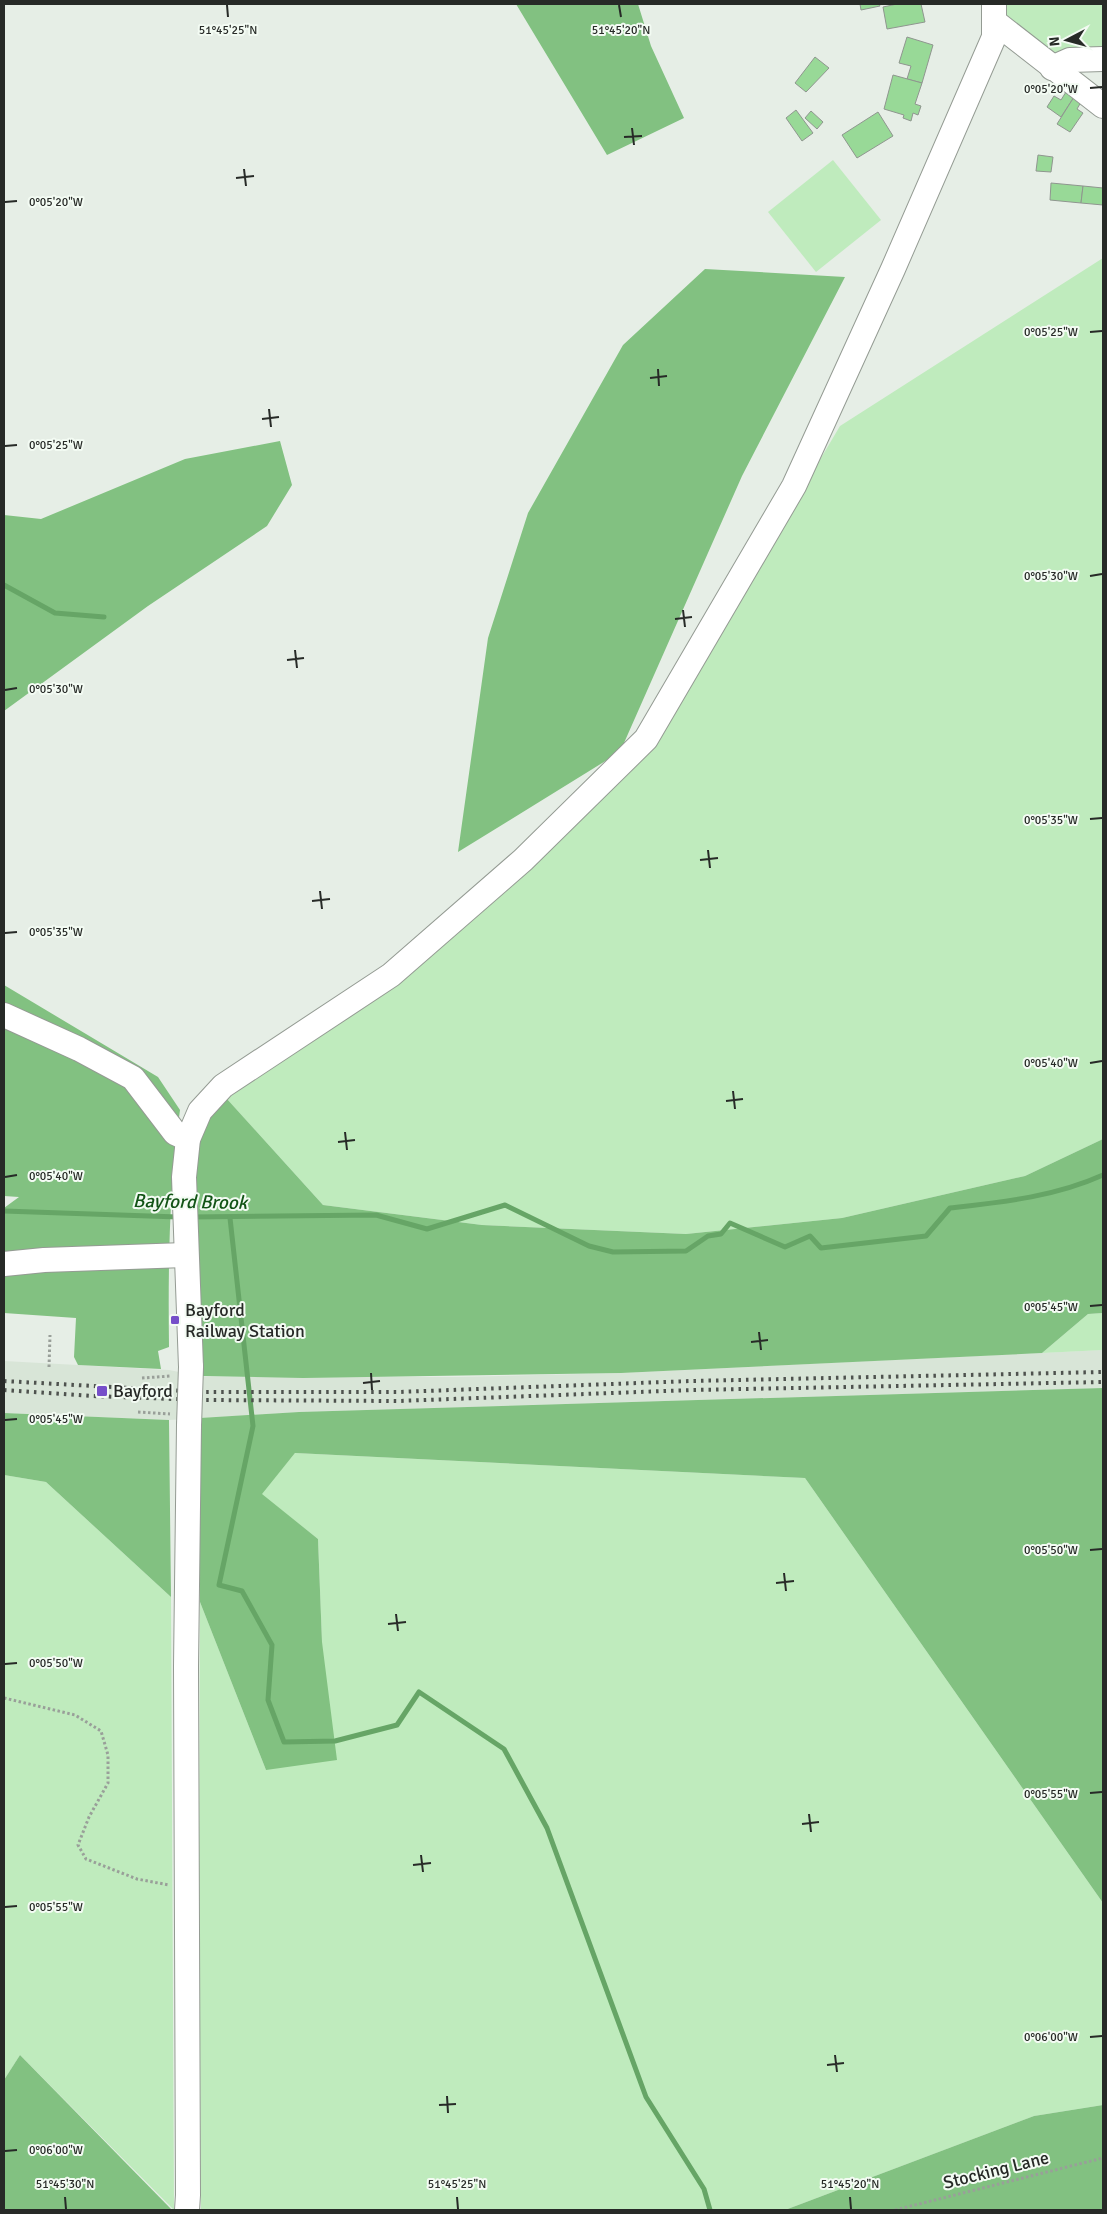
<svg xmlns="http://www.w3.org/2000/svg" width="1107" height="2214" viewBox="0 0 1107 2214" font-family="Signika,sans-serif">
<rect width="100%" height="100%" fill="#e6eee6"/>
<path fill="#d8e5d7" d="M1103 1350V1388L299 1412 169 1420 4 1413V1361L169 1370 205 1377H458L621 1373Z"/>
<g fill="#bfebbd">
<path d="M1002 4H1103V54L1053 56 1003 12Z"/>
<path d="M833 160 881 220 816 272 768 212Z"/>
<path d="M1103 258V1139L1025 1176 842 1218 686 1234 482 1225 323 1205 227 1099 532 863 653 741 840 426Z"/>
<path d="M1103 1313V1350L1042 1353 1088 1314Z"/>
<path d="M295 1453 805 1478 1103 1903V2105L1034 2116 785 2210H201L199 1867 200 1602 266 1770 322 1642 318 1539 261 1494Z"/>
<path d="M4 1475 46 1482 171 1597 174 2210 20 2055 4 2080Z"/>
</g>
<g fill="#82c181">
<path d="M516 4H638L651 46 684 118 607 155Z"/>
<path d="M705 269 845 277 742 476 620 752 458 852 488 638 528 513 623 345Z"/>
<path d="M280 441 292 485 267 526 148 606 4 711V515L41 519 185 459Z"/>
<path d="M4 985 158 1077 180 1110C169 1188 168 1268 169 1347L158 1351 161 1369 78 1365 74 1357 76 1318 4 1313V1208L19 1197 4 1196Z"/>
<path d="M227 1099 323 1205 482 1225 686 1234 842 1218 1025 1176 1103 1139V1313L1088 1314 1042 1353 621 1373 303 1378 199 1376 192 1178 198 1141 206 1119Z"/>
<path d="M1103 1388V1903L805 1478 295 1453 262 1494 318 1539 322 1642 337 1760 266 1770 200 1602V1418L299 1412Z"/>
<path d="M4 1413 169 1420 171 1597 46 1482 4 1475Z"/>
<path d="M20 2055 172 2210H4V2080Z"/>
<path d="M1103 2105V2210H785L1034 2116Z"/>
</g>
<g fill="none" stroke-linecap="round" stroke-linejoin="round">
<g stroke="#66a566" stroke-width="5">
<path d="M4 585 55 613 104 617"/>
<path d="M4 1211 178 1217"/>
<path d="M192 1217 376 1215 427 1229 505 1205 589 1246 613 1252 686 1251 708 1236 721 1234 730 1223 785 1247 810 1236 821 1248 926 1236 950 1208C1003 1202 1054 1197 1103 1175"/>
<path d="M230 1218 253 1426 219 1585 242 1591 272 1645 268 1700 284 1742 335 1741 397 1725 419 1692 504 1749 547 1828 646 2097 704 2189 710 2210"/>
</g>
</g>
<g fill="#98d997" stroke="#8f968f">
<path d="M860 4H879L880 6 861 10Z"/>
<path d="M897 4H921L925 22 887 29 883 7Z"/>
<path d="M907 37 933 45 922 83 907 79 911 66 899 63Z"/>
<path d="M815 57 829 68 806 92 795 83Z"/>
<path d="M893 75 922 83 915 104 921 106 918 115 913 113 911 121 903 118 904 115 884 109Z"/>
<path d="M1066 92 1074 97 1061 117 1047 107 1054 96 1061 100Z"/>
<path d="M1074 97 1081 102 1077 109 1083 113 1070 132 1057 124Z"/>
<path d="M796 110 813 133 802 141 786 118Z"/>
<path d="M811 111 823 122 817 129 805 118Z"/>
<path d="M878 112 893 136 857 158 842 135Z"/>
<path d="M1038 155 1053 157 1051 172 1036 171Z"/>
<path d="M1051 183 1083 186 1081 203 1050 200Z"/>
<path d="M1083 186 1103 188V205L1081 203Z"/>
</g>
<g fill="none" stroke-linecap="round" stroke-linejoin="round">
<g stroke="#949b93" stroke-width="26">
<g id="minor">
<path d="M995 22 1103 106"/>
<path d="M1052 68 1070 60 1103 59"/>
<path d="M4 1015 79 1049 133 1078 175 1133 188 1139"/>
<path d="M4 1264 44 1260 185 1255"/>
<path d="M191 1367 184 1177 188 1139 200 1111 223 1086 391 975 523 860 646 739 794 486 893 269 994 37V4"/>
<path d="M187 2210 188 2195 186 1667 189 1425"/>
</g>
</g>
<g stroke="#999f99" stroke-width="3" stroke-dasharray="2.5 2.5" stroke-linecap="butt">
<path d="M49 1367 50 1335"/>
<path d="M142 1378 171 1376"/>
<path d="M138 1412 170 1414"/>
<path d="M4 1698 75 1715 101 1731 108 1755V1783L89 1817 78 1845 86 1859 137 1879 169 1885"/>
<path d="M895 2210 1103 2158"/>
</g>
<use href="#minor" stroke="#fff" stroke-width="24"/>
<g stroke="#4e524e" stroke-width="4" stroke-dasharray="2.5 5" stroke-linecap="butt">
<path d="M4 1381 202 1392H398L691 1381 1103 1372"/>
<path d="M4 1390 92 1396 201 1400 398 1401 692 1390 1103 1382"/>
</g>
<g stroke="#949b93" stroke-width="26" stroke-linecap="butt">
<path id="minor-bridge" d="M189 1425 191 1367"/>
</g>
<use href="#minor-bridge" stroke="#fff" stroke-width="24"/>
</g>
<path fill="none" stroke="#272a27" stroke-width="2" d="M227 5 228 17M619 5 621 17M1090 88 1102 87M632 128 634 145M624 137 642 136M244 169 246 186M236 178 254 176M5 202 17 201M1090 332 1102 331M658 369 659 386M650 378 667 376M269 409 271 427M262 419 279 417M5 446 17 445M1090 576 1102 574M683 610 685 627M675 619 692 617M295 650 297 668M287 660 304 658M5 690 17 688M1090 819 1102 818M708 850 710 868M700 860 718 858M320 891 322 909M312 901 330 899M5 933 17 932M1090 1063 1102 1061M733 1091 735 1109M726 1101 743 1099M345 1132 347 1150M338 1142 355 1140M5 1177 17 1175M1090 1306 1102 1305M759 1332 761 1350M751 1342 768 1340M371 1373 372 1390M363 1383 380 1381M5 1420 17 1419M1090 1550 1102 1549M784 1573 786 1591M776 1583 794 1581M396 1614 398 1631M388 1624 406 1622M5 1664 17 1663M1090 1793 1102 1792M809 1814 811 1832M802 1824 819 1822M421 1855 423 1872M413 1865 431 1863M5 1907 17 1906M1090 2037 1102 2036M835 2055 837 2072M827 2065 844 2063M447 2096 448 2113M439 2105 456 2104M5 2151 17 2150M65 2197 66 2209M457 2197 458 2209M850 2197 851 2209"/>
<g fill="#764fc9" stroke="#f3fbf3" stroke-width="2">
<rect x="170" y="1315" width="10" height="10" rx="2.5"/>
<rect x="96" y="1385" width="12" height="12" rx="2.5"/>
</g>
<g text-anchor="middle" stroke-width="4" stroke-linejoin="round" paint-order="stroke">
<g font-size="18" fill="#272a27" stroke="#f3fbf3" text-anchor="start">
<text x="185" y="1316">Bayford<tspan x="185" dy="21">Railway Station</tspan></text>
<text x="113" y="1397">Bayford</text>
</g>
<g font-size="18" fill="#272a27" stroke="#f3fbf3">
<text transform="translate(996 2170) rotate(-14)" y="6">Stocking Lane</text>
</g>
<g font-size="19" font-style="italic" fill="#125416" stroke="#f3fbf3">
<text transform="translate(190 1201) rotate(1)" y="7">Bayford Brook</text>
</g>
</g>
<g font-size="12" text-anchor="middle" fill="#272a27" stroke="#f3fbf3" stroke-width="4" stroke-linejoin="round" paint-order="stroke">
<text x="228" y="34">51°45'25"N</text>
<text x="621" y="34">51°45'20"N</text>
<text x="1051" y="93">0°05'20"W</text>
<text x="56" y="206">0°05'20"W</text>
<text x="1051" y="336">0°05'25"W</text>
<text x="56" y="449">0°05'25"W</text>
<text x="1051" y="580">0°05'30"W</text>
<text x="56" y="693">0°05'30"W</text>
<text x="1051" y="824">0°05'35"W</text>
<text x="56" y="936">0°05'35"W</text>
<text x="1051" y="1067">0°05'40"W</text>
<text x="56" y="1180">0°05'40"W</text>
<text x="1051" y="1311">0°05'45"W</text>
<text x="56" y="1423">0°05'45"W</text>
<text x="1051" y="1554">0°05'50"W</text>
<text x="56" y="1667">0°05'50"W</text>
<text x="1051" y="1798">0°05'55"W</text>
<text x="56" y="1911">0°05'55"W</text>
<text x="1051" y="2041">0°06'00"W</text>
<text x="56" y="2154">0°06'00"W</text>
<text x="65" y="2188">51°45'30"N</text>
<text x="457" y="2188">51°45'25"N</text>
<text x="850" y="2188">51°45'20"N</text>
</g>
<rect width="1107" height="2214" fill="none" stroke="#272a27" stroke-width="10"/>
<g transform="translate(1067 40) rotate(264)" stroke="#f3fbf3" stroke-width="4" paint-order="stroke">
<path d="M0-4L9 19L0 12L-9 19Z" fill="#272a27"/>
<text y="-8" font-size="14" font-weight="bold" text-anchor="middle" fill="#272a27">N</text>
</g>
</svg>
